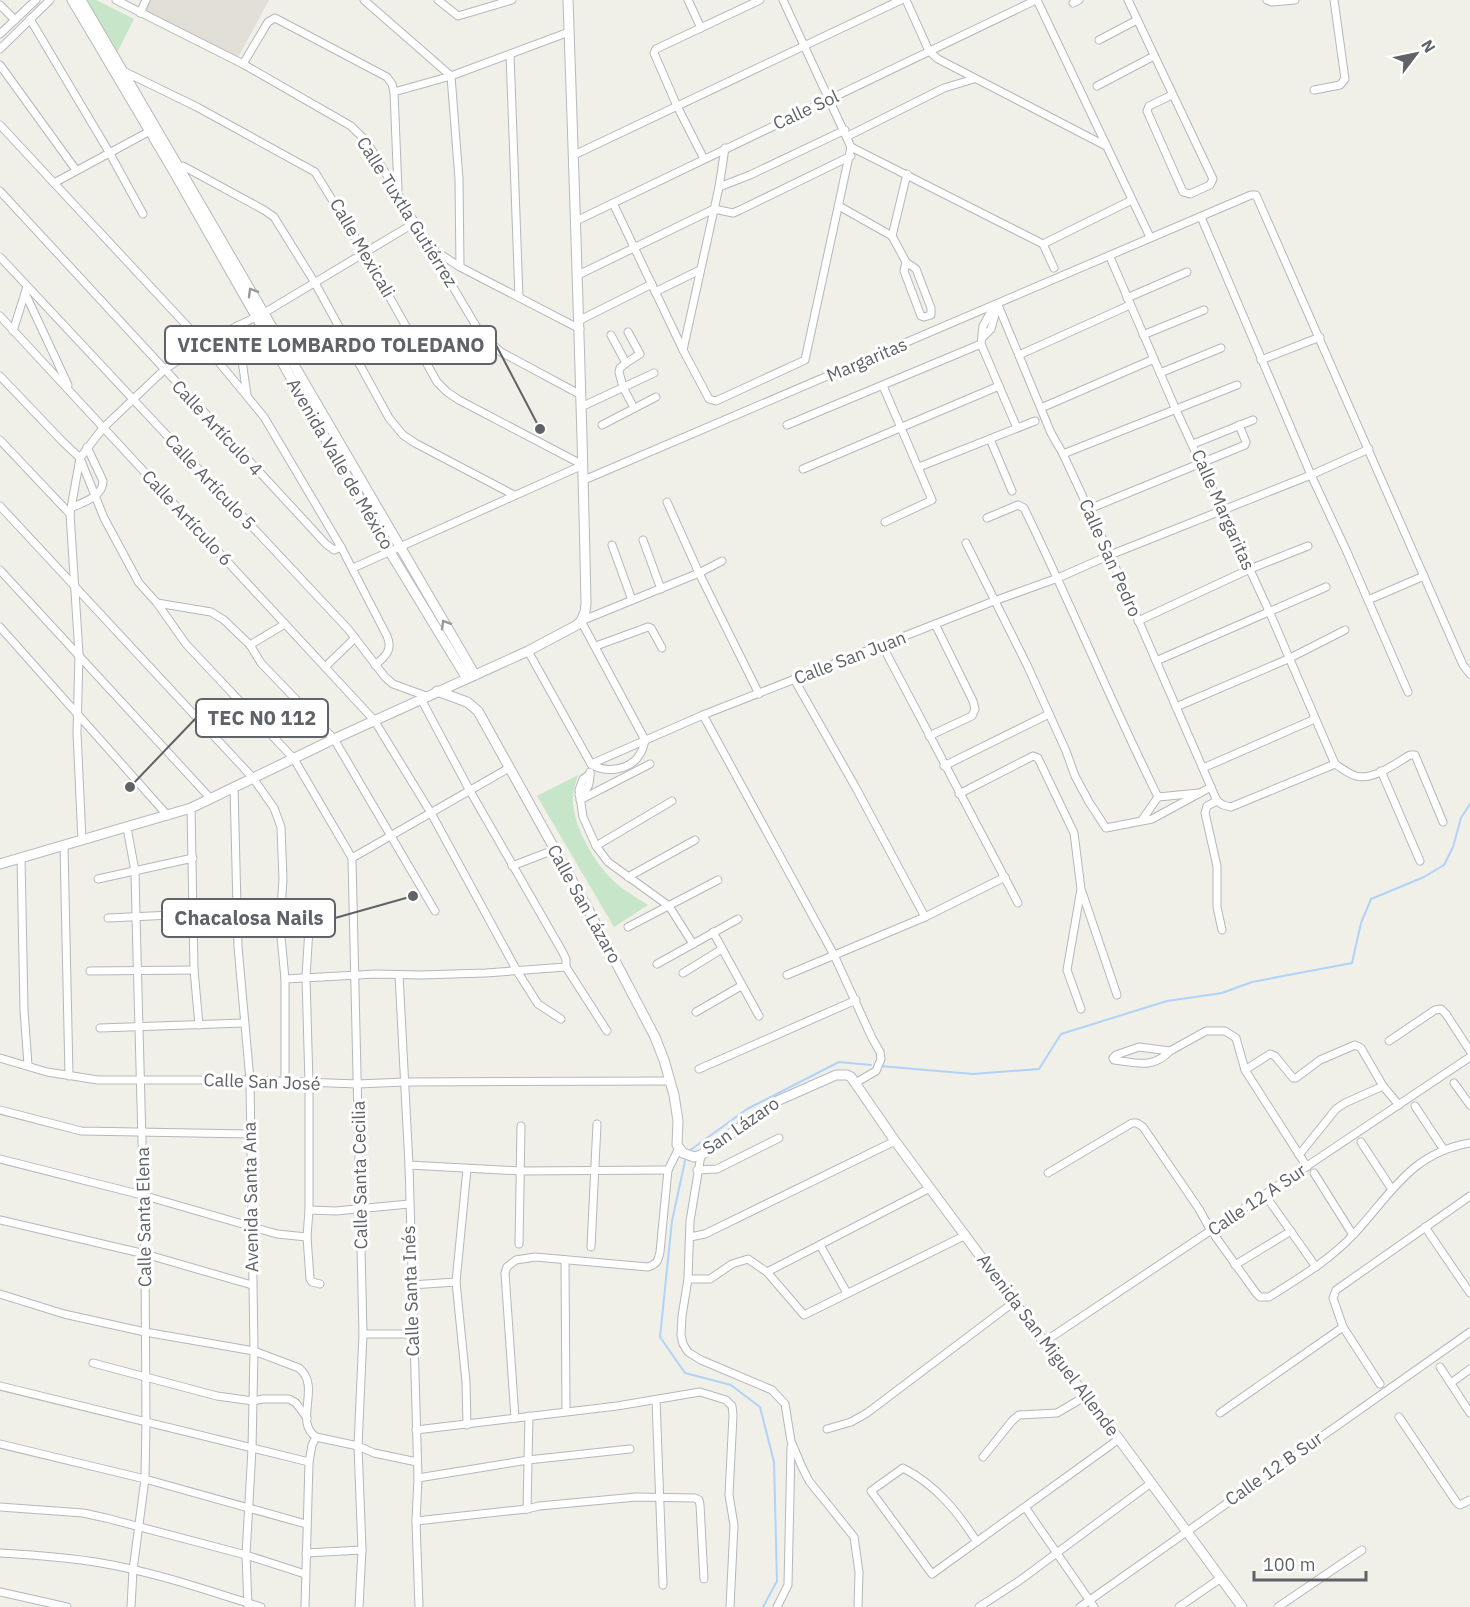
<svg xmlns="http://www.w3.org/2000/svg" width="1470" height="1607" viewBox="0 0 1470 1607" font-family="'IBM Plex Sans',sans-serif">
<rect width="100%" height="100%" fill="#f0efe8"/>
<path fill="#e0ded6" d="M146 0H269L236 61 140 11Z"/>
<g fill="#c7e5c9">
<path d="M84 0H96L134 19 116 55Z"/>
<path d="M578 775C576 782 573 790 573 798 572 826 596 866 617 884 626 892 638 898 648 905L614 927 537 796Z"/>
</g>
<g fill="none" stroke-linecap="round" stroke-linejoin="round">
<g stroke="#afd3f9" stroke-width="2">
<path d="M880 1066 973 1074 1039 1069 1061 1034 1167 1001 1222 993 1252 982 1352 963 1361 923 1371 899 1424 877 1444 865 1453 847 1461 818 1470 804"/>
<path d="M689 1151 747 1109 839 1062 871 1065"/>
<path d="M685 1161 672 1221 660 1337 685 1373 731 1385 760 1407 774 1462 777 1581 763 1607"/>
</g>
<g stroke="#b5b7bb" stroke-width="9">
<g id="street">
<path d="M116 0 243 64 351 126 367 142 482 336 501 352 581 395"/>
<path d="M364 0 451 76 459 179 460 267"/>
<path d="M438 0 458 16 512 0"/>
<path d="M688 0 701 28"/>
<path d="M906 0 929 51 938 59 1106 146"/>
<path d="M1037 0 1150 237"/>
<path d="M1128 0 1213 179 1210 185 1190 194 1183 192 1147 111 1149 106 1172 95"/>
<path d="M1267 0 1272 2 1295 0"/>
<path d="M1073 3 1079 0"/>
<path d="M0 5 15 20"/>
<path d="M140 13 146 0"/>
<path d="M30 19 109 152 143 214"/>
<path d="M0 34 36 0"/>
<path d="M1099 40 1137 20"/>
<path d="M0 49 50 0"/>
<path d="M510 54 519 297"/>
<path d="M243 64 268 22 275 18 387 77 392 84 394 92 398 190"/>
<path d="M0 65 76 170"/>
<path d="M121 70 197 107 315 172 365 253 437 382 447 392 459 400 583 465"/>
<path d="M1097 86 1154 56"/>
<path d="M1314 90 1340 85 1345 79 1334 0"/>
<path d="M394 92 451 76 569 32"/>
<path d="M0 125 203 343 264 417 341 547 387 636C393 650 386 656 375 665"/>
<path d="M848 136 944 88 974 79"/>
<path d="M851 147 1043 244"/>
<path d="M574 155 901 0"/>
<path d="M704 159 677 106 654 53 656 49 760 0"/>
<path d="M176 171 183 166 264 210 274 217 315 283 389 418 403 435 415 443 514 495"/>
<path d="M54 183 150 131"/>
<path d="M719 187 750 175 845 130"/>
<path d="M0 191 326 544 334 550 341 547"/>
<path d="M613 203 683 350 709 399 716 401 805 360 851 147 783 0"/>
<path d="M839 206 892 236"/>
<path d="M1201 217 1311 475 1347 552 1408 692"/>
<path d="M576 221 1036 0"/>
<path d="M892 236 906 262 916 269 931 308V315L924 317 921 316 904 271 906 262"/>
<path d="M892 236 907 174"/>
<path d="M1043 244 1132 200"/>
<path d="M1043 244 1054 268"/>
<path d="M434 250 460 267 580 329"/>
<path d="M0 257 348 629 385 677 393 684 426 696"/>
<path d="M1110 257 1176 410 1269 611 1335 764"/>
<path d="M578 275 714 209 733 213 740 210 851 156"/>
<path d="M27 286 25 293 68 385"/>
<path d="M655 292 700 270"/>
<path d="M1127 298 1187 272"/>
<path d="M998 305 1051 433 1063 454 1110 555 1217 801 1223 805 1231 807 1335 764"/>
<path d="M994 306 983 326 981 344 1017 428"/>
<path d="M0 316 374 720 431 813 517 971 538 1004 561 1019"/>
<path d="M580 320 652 284"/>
<path d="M237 326 247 395"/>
<path d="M13 331 25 293"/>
<path d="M611 335 626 363 620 368 619 372 623 387 634 408"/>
<path d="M1143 335 1204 310"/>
<path d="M983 337 991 329 997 307"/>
<path d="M683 350 719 187 725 148"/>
<path d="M1019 355 1130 305"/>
<path d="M1261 360 1320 337"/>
<path d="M626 363 640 354 628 332"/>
<path d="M1160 373 1221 348"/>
<path d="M0 376 62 441 80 458 104 518 139 583 157 603 186 644 294 759 352 858 363 1334 358 1446 362 1550 359 1607"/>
<path d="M883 386 932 500 885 522"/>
<path d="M581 407 654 373"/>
<path d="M1041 408 1154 359"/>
<path d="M602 425 656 397"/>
<path d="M787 425 981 344"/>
<path d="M990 439 1012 491"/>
<path d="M0 440 70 514"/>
<path d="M1193 444 1253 420"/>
<path d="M1063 454 1237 385"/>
<path d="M919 467 1035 421"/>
<path d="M803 469 999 386"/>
<path d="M584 480 1251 195H1256L1463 665 1470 674"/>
<path d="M667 502 699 573 759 694"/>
<path d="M0 506 253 778 274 808 281 827 283 879 280 926 285 979V1083"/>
<path d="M71 508C83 502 103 497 103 481L87 447"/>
<path d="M1089 509 1245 445 1246 442 1239 425"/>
<path d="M987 518 1018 505 1024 508C1071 604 1111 702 1158 797"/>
<path d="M643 540 661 589"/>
<path d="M966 543 1027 665 1066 751 1075 776 1089 802 1106 828 1152 819 1211 787"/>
<path d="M612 545 632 600"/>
<path d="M353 568 583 465"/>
<path d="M0 570 211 799"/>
<path d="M1368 600 1424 576"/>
<path d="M157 603 211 612 224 620 250 645 261 663 334 739 435 911"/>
<path d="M1138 621 1250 569 1308 546"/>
<path d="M0 627 168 816"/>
<path d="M250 645 285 624"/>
<path d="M882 645 1018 903"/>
<path d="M596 646 648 627 651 628 662 648"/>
<path d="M528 651 591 764"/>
<path d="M1156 661 1326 587"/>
<path d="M325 667 355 638"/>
<path d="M794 679 856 788 925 917"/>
<path d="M421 699 470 791 562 951 566 959V967"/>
<path d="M1176 707 1288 659 1345 630"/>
<path d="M703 715 834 955 872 1038 880 1052 881 1059 876 1071 857 1082"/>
<path d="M929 736 972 716 975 709 973 701 935 624"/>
<path d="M591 764 703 715 994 601 1058 578 1110 555 1311 475 1369 449"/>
<path d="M591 764C606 774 631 770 640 754 643 750 644 744 645 740L581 621 699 573 722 561"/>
<path d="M1335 764C1341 768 1349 774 1356 776 1373 781 1396 763 1410 755H1415L1443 822"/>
<path d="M944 766 1049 714"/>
<path d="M1203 768 1315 719"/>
<path d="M1381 771 1420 861"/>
<path d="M590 774 583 779 579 790 583 817 596 846 608 862 669 906 693 944"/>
<path d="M234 787 238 947 250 1080 254 1351 252 1449 246 1555 248 1607"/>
<path d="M959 794 1033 756 1038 758 1074 833 1081 889 1067 970 1081 1009"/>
<path d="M579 795C589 790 590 783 590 772"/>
<path d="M580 800 650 764"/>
<path d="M1217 801 1207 806 1205 813 1217 866V907L1222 930"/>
<path d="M191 808 194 970 199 1025"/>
<path d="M1142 820 1158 797 1199 793"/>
<path d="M127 828 135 871 136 916 145 1254 146 1422 145 1479 133 1570 131 1607"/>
<path d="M82 840 77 733 79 654 70 514 80 458 103 428 164 370 203 343 264 313 416 222"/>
<path d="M64 846 69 1076"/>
<path d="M596 846 672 801"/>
<path d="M21 858 24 1010 28 1065"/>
<path d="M352 858 509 768"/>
<path d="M512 866 546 853"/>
<path d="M628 877 695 840"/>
<path d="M98 879 193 858"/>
<path d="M1082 892 1117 995"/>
<path d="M108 918 194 914"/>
<path d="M628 927 718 880"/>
<path d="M309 928 306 977 309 1084V1210L307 1237 310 1279 312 1282 320 1284"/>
<path d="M713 932 759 1016"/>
<path d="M657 964 738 919"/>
<path d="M566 967 607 1031"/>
<path d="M90 971 194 970"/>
<path d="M683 973 722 949"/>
<path d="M399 975 409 1165 418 1478 416 1521 419 1607"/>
<path d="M787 975 925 917 1005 877"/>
<path d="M285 979 376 974 421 975 486 973 566 967"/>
<path d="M696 1012 741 986"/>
<path d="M100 1028 244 1023"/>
<path d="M1389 1041 1435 1010 1441 1009 1446 1014 1470 1051"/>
<path d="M1170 1051C1153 1069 1137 1063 1114 1060L1113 1058 1116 1055 1139 1047 1170 1051 1206 1031H1225L1236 1038 1245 1070 1270 1054 1275 1056 1293 1078H1296L1320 1060 1355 1045 1361 1048 1383 1086"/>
<path d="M0 1058 47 1072 98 1080H250L358 1084 405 1082 670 1081"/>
<path d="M699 1069 856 1000"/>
<path d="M1245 1070 1307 1167"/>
<path d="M1454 1083 1470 1105"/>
<path d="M1415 1106 1444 1150"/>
<path d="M0 1110 81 1131 250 1134"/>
<path d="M1361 1142 1391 1188"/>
<path d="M701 1155 690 1221 688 1279 682 1316 681 1335 683 1344 688 1352 701 1360 772 1390 785 1404 791 1441 802 1467 809 1481 854 1537 859 1572 858 1607"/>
<path d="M1299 1155 1336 1109 1345 1103 1383 1086 1399 1105"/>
<path d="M0 1159 142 1195 277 1234 307 1237"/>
<path d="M409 1165 521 1171 668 1170"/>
<path d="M467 1169 456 1282 466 1382 467 1425"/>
<path d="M697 1170 717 1169 779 1138"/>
<path d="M1048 1173 1132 1123H1137L1143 1127 1199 1209 1211 1231"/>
<path d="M1314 1173 1353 1235"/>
<path d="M1270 1202 1316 1267"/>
<path d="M309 1210 336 1211 409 1204"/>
<path d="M0 1220 145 1254 252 1285"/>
<path d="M1425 1227 1470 1293"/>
<path d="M1215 1236 1256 1293 1260 1297H1269C1299 1278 1330 1260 1354 1234 1391 1194 1411 1153 1470 1143"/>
<path d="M690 1237 705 1234 895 1141"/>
<path d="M519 1244 521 1126"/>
<path d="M820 1245 847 1293"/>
<path d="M591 1247 597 1124"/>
<path d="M565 1260 566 1411"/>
<path d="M1235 1265 1291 1231"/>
<path d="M767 1272 930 1188"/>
<path d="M688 1279H710L732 1264 748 1259 767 1272 804 1315 966 1235"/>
<path d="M411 1285 456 1282"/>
<path d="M0 1294 64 1314 145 1332 254 1351 299 1368C322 1387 293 1421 316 1437L312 1445 309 1462 305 1607"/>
<path d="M363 1334H413"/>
<path d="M1044 1342 1470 1057"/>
<path d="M93 1363 217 1396 253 1401 263 1399H289L296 1403 307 1418"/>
<path d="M1440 1367 1470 1413"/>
<path d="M1451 1383 1470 1369"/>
<path d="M1380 1384 1343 1327 1333 1298 1336 1290 1470 1196"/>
<path d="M0 1386 309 1462"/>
<path d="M656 1400 663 1585"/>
<path d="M1220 1413 1343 1327"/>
<path d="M1399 1417 1457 1503 1460 1505 1470 1500"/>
<path d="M515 1418 505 1273 507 1267 516 1260 535 1257 648 1267C657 1264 658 1261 660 1252L668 1170 679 1148"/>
<path d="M827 1429 851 1422 867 1413 1014 1302"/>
<path d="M416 1430 617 1406 700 1392 726 1400 732 1406 733 1415 729 1495 734 1525 730 1607"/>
<path d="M316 1437 358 1446 374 1453 417 1462"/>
<path d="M0 1444 145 1479 306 1524"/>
<path d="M983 1457 1012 1421 1019 1415 1057 1413 1086 1396"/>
<path d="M418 1478 528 1460 630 1449"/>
<path d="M0 1507 83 1513 106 1518 246 1555 305 1574"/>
<path d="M1025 1507 1094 1607"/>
<path d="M527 1509 529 1416"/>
<path d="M416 1521 527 1509 539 1506 636 1497 695 1498 699 1500 700 1505 704 1579"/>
<path d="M977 1542C957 1511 936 1485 903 1468L871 1491 932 1574 1119 1439"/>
<path d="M0 1553C34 1555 67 1557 101 1563 155 1572 208 1591 261 1607"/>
<path d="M306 1553 362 1550"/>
<path d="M0 1592 67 1607"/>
<path d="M777 1607 788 1585 791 1447"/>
<path d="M979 1607 1019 1581 1151 1483"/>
<path d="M1080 1607 1470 1332"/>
<path d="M1179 1607 1221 1578"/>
<path d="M1278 1607 1362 1550"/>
</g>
</g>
<g stroke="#b6b9be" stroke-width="11">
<g id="secondary">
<path d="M72 0 174 172 390 552 466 677"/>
<path d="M81 0 475 675"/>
<path d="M437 691 467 702 478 711 589 911 655 1037 664 1060 674 1095 678 1121 677 1145 683 1153 694 1157 701 1155 777 1101 836 1075H847L851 1077 895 1141 1044 1342 1119 1439 1242 1607"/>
<path d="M0 864 191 808 334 739 528 651 577 625 581 621 585 612 586 604C582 402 575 201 568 0"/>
</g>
</g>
<use href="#street" stroke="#fff" stroke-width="7"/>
<use href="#secondary" stroke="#fff" stroke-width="9"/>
</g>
<defs><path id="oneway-chevron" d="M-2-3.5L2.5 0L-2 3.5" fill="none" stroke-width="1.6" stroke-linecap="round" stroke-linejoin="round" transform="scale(1.5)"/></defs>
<g stroke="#97999c">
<use href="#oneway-chevron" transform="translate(252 292) rotate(-120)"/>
<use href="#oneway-chevron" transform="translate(445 624) rotate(-121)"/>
</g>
<g text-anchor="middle" stroke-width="6" stroke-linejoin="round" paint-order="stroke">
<g font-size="18" fill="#5f6267" stroke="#fff">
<text transform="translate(806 110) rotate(-25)" y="6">Calle Sol</text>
<text transform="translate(407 212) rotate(58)" y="6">Calle Tuxtla Gutiérrez</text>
<text transform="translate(362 248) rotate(60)" y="6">Calle Mexicali</text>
<text transform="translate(867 360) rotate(-23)" y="6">Margaritas</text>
<text transform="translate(217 428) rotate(47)" y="6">Calle Artículo 4</text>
<text transform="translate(340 464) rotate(60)" y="6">Avenida Valle de México</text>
<text transform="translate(210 482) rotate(47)" y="6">Calle Artículo 5</text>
<text transform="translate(1223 510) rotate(66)" y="6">Calle Margaritas</text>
<text transform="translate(187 518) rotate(47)" y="6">Calle Artículo 6</text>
<text transform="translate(1110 558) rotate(66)" y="6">Calle San Pedro</text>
<text transform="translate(850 658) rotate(-21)" y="6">Calle San Juan</text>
<text transform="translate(584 904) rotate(61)" y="6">Calle San Lázaro</text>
<text transform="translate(262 1082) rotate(2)" y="6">Calle San José</text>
<text transform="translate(741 1126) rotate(-34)" y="6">San Lázaro</text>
<text transform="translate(360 1175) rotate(-91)" y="6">Calle Santa Cecilia</text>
<text transform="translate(251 1197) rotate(-91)" y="6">Avenida Santa Ana</text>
<text transform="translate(1257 1200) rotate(-34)" y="6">Calle 12 A Sur</text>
<text transform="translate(144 1217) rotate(-91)" y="6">Calle Santa Elena</text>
<text transform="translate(411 1291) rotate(-92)" y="6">Calle Santa Inés</text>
<text transform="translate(1048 1345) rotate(53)" y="6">Avenida San Miguel Allende</text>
<text transform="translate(1274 1469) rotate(-35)" y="6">Calle 12 B Sur</text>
</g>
</g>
<path fill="none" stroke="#5f6267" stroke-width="2" d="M540 429L496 345M130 787L196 718M413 896L335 918"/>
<g fill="#5f6267" stroke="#fff" stroke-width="2">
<circle cx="540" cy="429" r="6"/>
<circle cx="130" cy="787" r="6"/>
<circle cx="413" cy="896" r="6"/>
</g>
<g fill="#fff" stroke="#5f6267" stroke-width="2">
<rect x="165" y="326" width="331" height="38" rx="6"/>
<rect x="196" y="699" width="132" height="38" rx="6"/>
<rect x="162" y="899" width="173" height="38" rx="6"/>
</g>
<g font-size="20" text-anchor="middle" font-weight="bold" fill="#5f6267">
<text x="331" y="352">VICENTE LOMBARDO TOLEDANO</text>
<text x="262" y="725">TEC N0 112</text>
<text x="249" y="925">Chacalosa Nails</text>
</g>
<g transform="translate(1416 54) rotate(58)" stroke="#ffffff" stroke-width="4.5" paint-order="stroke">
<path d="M0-4.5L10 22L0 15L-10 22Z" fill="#5f6267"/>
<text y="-9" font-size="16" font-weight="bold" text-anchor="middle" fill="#5f6267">N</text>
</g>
<path d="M1254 1571v9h112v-9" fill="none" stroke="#5f6267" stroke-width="3"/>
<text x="1263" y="1571" font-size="18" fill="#5f6267" stroke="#ffffff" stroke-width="4.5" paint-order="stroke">100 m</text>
</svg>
